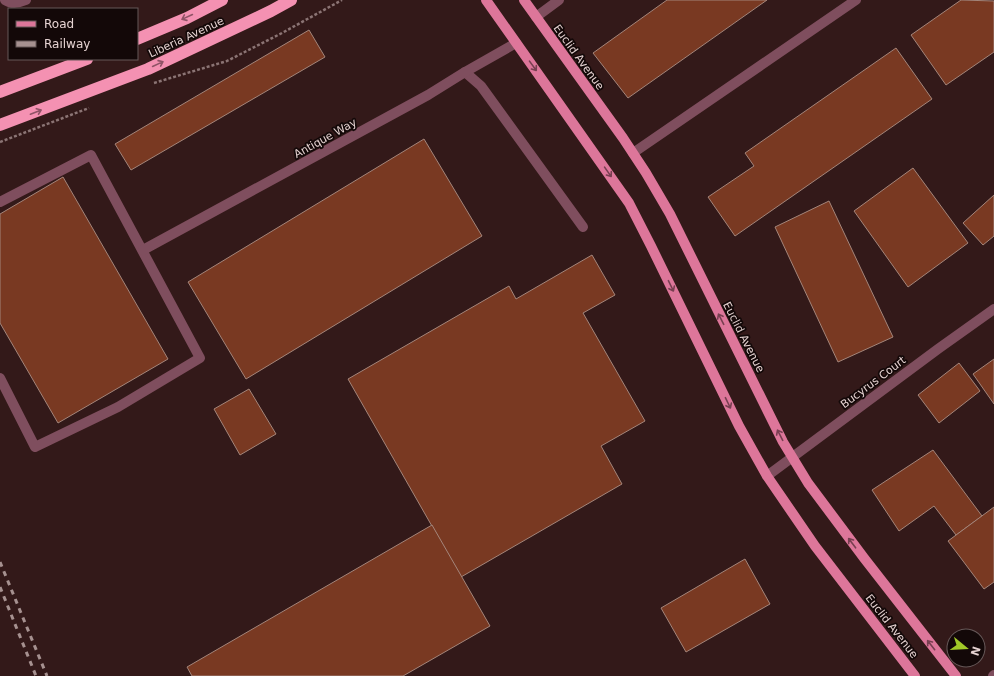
<svg xmlns="http://www.w3.org/2000/svg" width="994" height="676" viewBox="0 0 994 676" font-family="'DejaVu Sans',sans-serif">
<rect width="100%" height="100%" fill="#331919"/>
<g fill="#793922" stroke="#a4857a">
<path d="M667 0H767L628 98 593 53Z"/>
<path d="M961 0 994 1V52L946 85 911 35Z"/>
<path d="M309 30 325 57 131 170 115 144Z"/>
<path d="M896 48 932 99 735 236 708 197 754 166 745 153Z"/>
<path d="M424 139 482 236 246 379 188 282Z"/>
<path d="M913 168 968 243 908 287 854 211Z"/>
<path d="M63 177 168 359 58 423 0 323V214Z"/>
<path d="M994 195V236L983 245 963 223Z"/>
<path d="M829 201 893 337 838 362 775 227Z"/>
<path d="M592 255 615 295 583 313 645 421 601 446 622 484 461 577 348 379 509 286 516 299Z"/>
<path d="M994 359V404L973 374Z"/>
<path d="M959 363 980 391 939 423 918 395Z"/>
<path d="M249 389 276 434 240 455 214 409Z"/>
<path d="M933 450 982 516 956 535 934 506 899 531 872 490Z"/>
<path d="M994 507V582L984 589 948 541Z"/>
<path d="M432 525 490 626 403 676H192L187 667Z"/>
<path d="M745 559 770 604 686 652 661 608Z"/>
</g>
<g fill="none" stroke-linecap="round" stroke-linejoin="round">
<g stroke="#8b7474" stroke-width="2.5" stroke-dasharray="3 2" stroke-linecap="butt">
<path d="M154 83 227 61 282 33 342 0"/>
<path d="M0 142 89 108"/>
</g>
<g stroke="#7f4e5e" stroke-width="10">
<path d="M5 0C11 4 19 3 26 0"/>
<path d="M536 17 559 0"/>
<path d="M465 72 481 86 583 227"/>
<path d="M633 153 856 0"/>
<path d="M0 202 91 155 200 358 118 407 35 447 0 378"/>
<path d="M143 250 428 95 465 72 516 43"/>
<path d="M767 476 938 349 994 309"/>
<path d="M993 676 994 675"/>
</g>
<g stroke="#dd769a" stroke-width="10">
<path d="M486 0 629 203 651 246 739 426 767 476 815 546 915 676"/>
<path d="M524 0 623 138 646 173 670 214 783 442 808 483 864 558 956 676"/>
</g>
<g stroke="#f491b2" stroke-width="12">
<path d="M137 39 187 18 222 0"/>
<path d="M0 92 87 59"/>
<path d="M0 125 148 69 271 11 291 0"/>
</g>
<g stroke="#a69190" stroke-width="3" stroke-dasharray="5 5" stroke-linecap="butt">
<path d="M0 562 47 676"/>
<path d="M0 587 36 676"/>
</g>
</g>
<defs><path id="oneway-shaft" d="M-6 0H5M1.5-3L5.5 0L1.5 3" fill="none" stroke-width="1.6" stroke-linecap="round" stroke-linejoin="round"/></defs>
<g stroke="#8f5366">
<use href="#oneway-shaft" transform="translate(187 17) rotate(155)"/>
<use href="#oneway-shaft" transform="translate(158 64) rotate(-25)"/>
<use href="#oneway-shaft" transform="translate(36 112) rotate(-21)"/>
</g>
<g stroke="#783f51">
<use href="#oneway-shaft" transform="translate(533 66) rotate(54)"/>
<use href="#oneway-shaft" transform="translate(608 172) rotate(55)"/>
<use href="#oneway-shaft" transform="translate(671 286) rotate(64)"/>
<use href="#oneway-shaft" transform="translate(721 319) rotate(-117)"/>
<use href="#oneway-shaft" transform="translate(728 403) rotate(64)"/>
<use href="#oneway-shaft" transform="translate(780 435) rotate(-117)"/>
<use href="#oneway-shaft" transform="translate(852 543) rotate(-127)"/>
<use href="#oneway-shaft" transform="translate(931 645) rotate(-128)"/>
</g>
<g text-anchor="middle" stroke-width="3.5" stroke-linejoin="round" paint-order="stroke">
<g font-size="11" fill="#e6d3d2" stroke="#130808">
<text transform="translate(186 37) rotate(-25)" y="4">Liberia Avenue</text>
<text transform="translate(579 57) rotate(54)" y="4">Euclid Avenue</text>
<text transform="translate(325 138) rotate(-29)" y="4">Antique Way</text>
<text transform="translate(744 337) rotate(63)" y="4">Euclid Avenue</text>
<text transform="translate(873 382) rotate(-37)" y="4">Bucyrus Court</text>
<text transform="translate(892 626) rotate(52)" y="4">Euclid Avenue</text>
</g>
</g>
<rect x="8" y="8" width="130" height="52" fill="#130808" stroke="#675959"/>
<rect x="16" y="21" width="20" height="6" fill="#dd769a" stroke="#675959"/>
<text x="44" y="28" font-size="12" fill="#e6d3d2">Road</text>
<rect x="16" y="41" width="20" height="6" fill="#a69190" stroke="#675959"/>
<text x="44" y="48" font-size="12" fill="#e6d3d2">Railway</text>
<g transform="translate(966 648) rotate(108)"><circle r="19" fill="#130808" stroke="#675959"/>
<path d="M0-3L7 15L0 10L-7 15Z" fill="#a2c928"/>
<text y="-6" font-size="11" font-weight="bold" text-anchor="middle" fill="#e6d3d2">N</text>
</g>
</svg>
